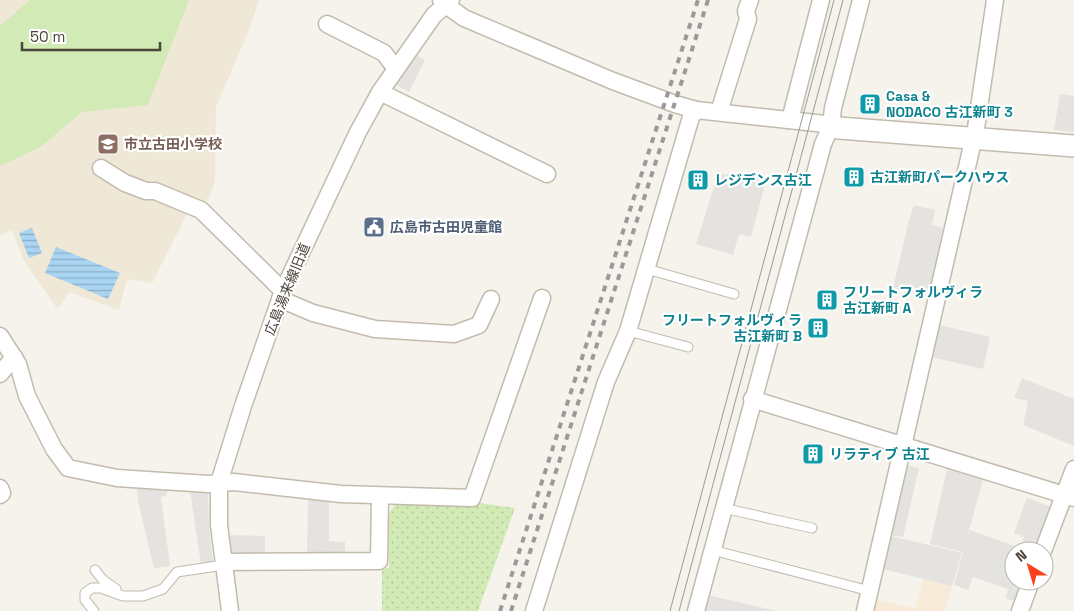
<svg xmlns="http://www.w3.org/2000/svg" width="1074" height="611" viewBox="0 0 1074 611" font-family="'Space Grotesk','Noto Sans JP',sans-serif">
<defs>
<pattern id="park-dots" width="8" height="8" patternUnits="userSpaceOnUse" patternTransform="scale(1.25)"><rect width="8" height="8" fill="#d2eab5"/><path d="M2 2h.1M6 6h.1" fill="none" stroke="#b6ca9c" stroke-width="1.8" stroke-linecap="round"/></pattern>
<pattern id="water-rules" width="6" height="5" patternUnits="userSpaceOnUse" patternTransform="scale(1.25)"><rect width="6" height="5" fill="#a9d4f2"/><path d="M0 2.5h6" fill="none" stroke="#8caec5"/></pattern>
</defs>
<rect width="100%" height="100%" fill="#f6f3ec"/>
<path fill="#f7ead8" d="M923 579 952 586 944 611H874L876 599 915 609Z"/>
<path fill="#efe8d6" d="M0 0H259L249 30 216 107 215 181 208 200 189 210 152 283 127 279 119 310 69 292 59 308 56 307 24 261 12 230 0 235Z"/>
<path fill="url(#park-dots)" d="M472 502 515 508 478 611H382V569L389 568 388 515 395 504Z"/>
<path fill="#d2eab5" d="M30 0H189L148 105 82 112 39 148 0 166V26Z"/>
<g fill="#e5e3e0">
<path d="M416 55 425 60 409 92 395 84Z"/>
<path d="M1060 94 1074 96V132L1054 130Z"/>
<path d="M718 174 767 177 751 237 739 234 733 255 696 244Z"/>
<path d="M914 205 935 210 932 225 943 228 930 296 893 288 909 220Z"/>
<path d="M939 325 990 337 983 369 931 357Z"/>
<path d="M1022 378 1074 399V446L1023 425 1028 401 1014 398Z"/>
<path d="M906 465 919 468 903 537 890 535Z"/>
<path d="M947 469 983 480 966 541 970 530 1020 548 1024 537 1014 533 1027 498 1052 507 1035 551H1014V581H1024L1016 602 1005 598 1008 589 973 577 968 590 954 585 963 552 930 544Z"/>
<path d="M136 485 169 488 166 496 161 497 170 566 154 568 139 506Z"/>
<path d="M190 490 206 491 208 494 209 526 213 563 201 565Z"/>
<path d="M308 497 329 501V541L345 542V556H307Z"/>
<path d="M226 535 265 536V556L241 555 230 550Z"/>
<path d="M891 536 962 553 952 586 883 569Z"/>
<path d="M707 595 777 611H704Z"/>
</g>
<g fill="url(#water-rules)">
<path d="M32 228 42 253 29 258 19 233Z"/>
<path d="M56 247 120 273 108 299 45 273Z"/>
</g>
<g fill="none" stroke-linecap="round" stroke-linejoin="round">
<g stroke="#c2bbae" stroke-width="11">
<g id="service">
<path d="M647 269 734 294"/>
<path d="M628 331 688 347"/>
<path d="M723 508 812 528"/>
<path d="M712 550 870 591"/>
<path d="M95 570 103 580 116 589"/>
<path d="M94 611 85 600V593L92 588H101L123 596H143L163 589 177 572 224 565"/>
</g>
</g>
<g stroke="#c2bbae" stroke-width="19">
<g id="minor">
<path d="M451 0 446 5 464 18 613 81 675 104 696 110 825 124 831 126"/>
<path d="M327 24 384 53 396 69"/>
<path d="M380 92 547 174"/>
<path d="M719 112 748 19 746 11 750 0"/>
<path d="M790 120 821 0"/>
<path d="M101 168 125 183 146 191H155L201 210 283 291"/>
<path d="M280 299 313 313 375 329 454 334 479 325 491 299"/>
<path d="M0 336 18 364 27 396 54 449 68 468 117 478 208 484 234 482 341 494 472 498 542 298"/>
<path d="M0 374 14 357"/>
<path d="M752 399 1074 498"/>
<path d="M0 488 2 493 0 495"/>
<path d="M1043 551 1074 469"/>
<path d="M224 562 379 561 380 496"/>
<path d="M230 611 219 525V483L243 406 283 291 358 132 380 92 434 15 446 5 441 0"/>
<path d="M534 611 606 382 628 331 691 117 696 110"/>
<path d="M696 611 823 144 831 126 833 108 861 0"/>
<path d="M865 611 976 128 995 0"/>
<path d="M1020 611 1031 581"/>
</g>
</g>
<g stroke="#c2bbae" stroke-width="24">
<path id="tertiary" d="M831 126 839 128 1074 146"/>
</g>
<use href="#service" stroke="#fff" stroke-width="9"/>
<use href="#minor" stroke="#fff" stroke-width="16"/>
<use href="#tertiary" stroke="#fff" stroke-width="21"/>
<g stroke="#9a9a9a" stroke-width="1">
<path d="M670 611 834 0"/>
<path d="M679 611 843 0"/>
</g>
<g stroke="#9a9a9a" stroke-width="4" stroke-dasharray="6 6" stroke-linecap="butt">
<path d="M500 611 698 0"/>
<path d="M511 611 708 0"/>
</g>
</g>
<defs>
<g id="building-square" transform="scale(1.125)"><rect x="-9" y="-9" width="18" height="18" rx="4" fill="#0f9aa8" stroke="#fff"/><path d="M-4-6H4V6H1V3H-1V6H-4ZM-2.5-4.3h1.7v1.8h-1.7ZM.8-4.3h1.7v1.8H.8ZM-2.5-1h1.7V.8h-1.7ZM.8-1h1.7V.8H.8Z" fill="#fff"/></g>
<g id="school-square" transform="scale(1.125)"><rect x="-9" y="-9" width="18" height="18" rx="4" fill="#8d6e63" stroke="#fff"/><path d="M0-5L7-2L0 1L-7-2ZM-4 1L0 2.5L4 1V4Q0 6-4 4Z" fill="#fff"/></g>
<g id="civic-square" transform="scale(1.125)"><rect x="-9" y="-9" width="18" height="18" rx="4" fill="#5c6f8a" stroke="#fff"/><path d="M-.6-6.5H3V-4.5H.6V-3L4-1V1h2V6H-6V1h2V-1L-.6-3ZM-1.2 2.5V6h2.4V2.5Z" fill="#fff"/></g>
</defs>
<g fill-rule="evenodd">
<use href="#building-square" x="870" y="104"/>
<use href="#school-square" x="108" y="144"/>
<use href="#building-square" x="854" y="177"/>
<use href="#building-square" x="698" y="180"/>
<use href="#civic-square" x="374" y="227"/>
<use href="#building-square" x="827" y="300"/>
<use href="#building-square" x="818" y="328"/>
<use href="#building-square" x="813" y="454"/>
</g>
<g text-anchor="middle" stroke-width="4.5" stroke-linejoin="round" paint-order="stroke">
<g font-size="14" font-weight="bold" fill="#0d838f" stroke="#fff" text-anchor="start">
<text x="886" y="101">Casa &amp;<tspan x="886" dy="16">NODACO 古江新町 3</tspan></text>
<text x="870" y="182">古江新町パークハウス</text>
<text x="714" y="185">レジデンス古江</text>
<text x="843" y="297">フリートフォルヴィラ<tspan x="843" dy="16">古江新町 A</tspan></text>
<text x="802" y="325" text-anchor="end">フリートフォルヴィラ<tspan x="802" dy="16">古江新町 B</tspan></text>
<text x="829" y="459">リラティブ 古江</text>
</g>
<g font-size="14" font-weight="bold" fill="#785e54" stroke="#fff" text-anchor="start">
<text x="124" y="149">市立古田小学校</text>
</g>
<g font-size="14" font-weight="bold" fill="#4e5e75" stroke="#fff" text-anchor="start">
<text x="390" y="232">広島市古田児童館</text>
</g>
<g font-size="14" fill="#4b4439" stroke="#fff">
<text transform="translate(287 289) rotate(-68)" y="5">広島湯来線旧道</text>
</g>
</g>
<g transform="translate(1029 566) rotate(322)"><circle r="24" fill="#ffffff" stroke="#b7b4b0"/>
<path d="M0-4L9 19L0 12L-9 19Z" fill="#fc3f1d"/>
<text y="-8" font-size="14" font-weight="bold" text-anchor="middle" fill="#4b4439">N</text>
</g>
<path d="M22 42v8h138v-8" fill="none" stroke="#4b4439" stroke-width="2.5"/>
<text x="30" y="42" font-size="15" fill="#4b4439" stroke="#ffffff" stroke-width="4" paint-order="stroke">50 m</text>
</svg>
